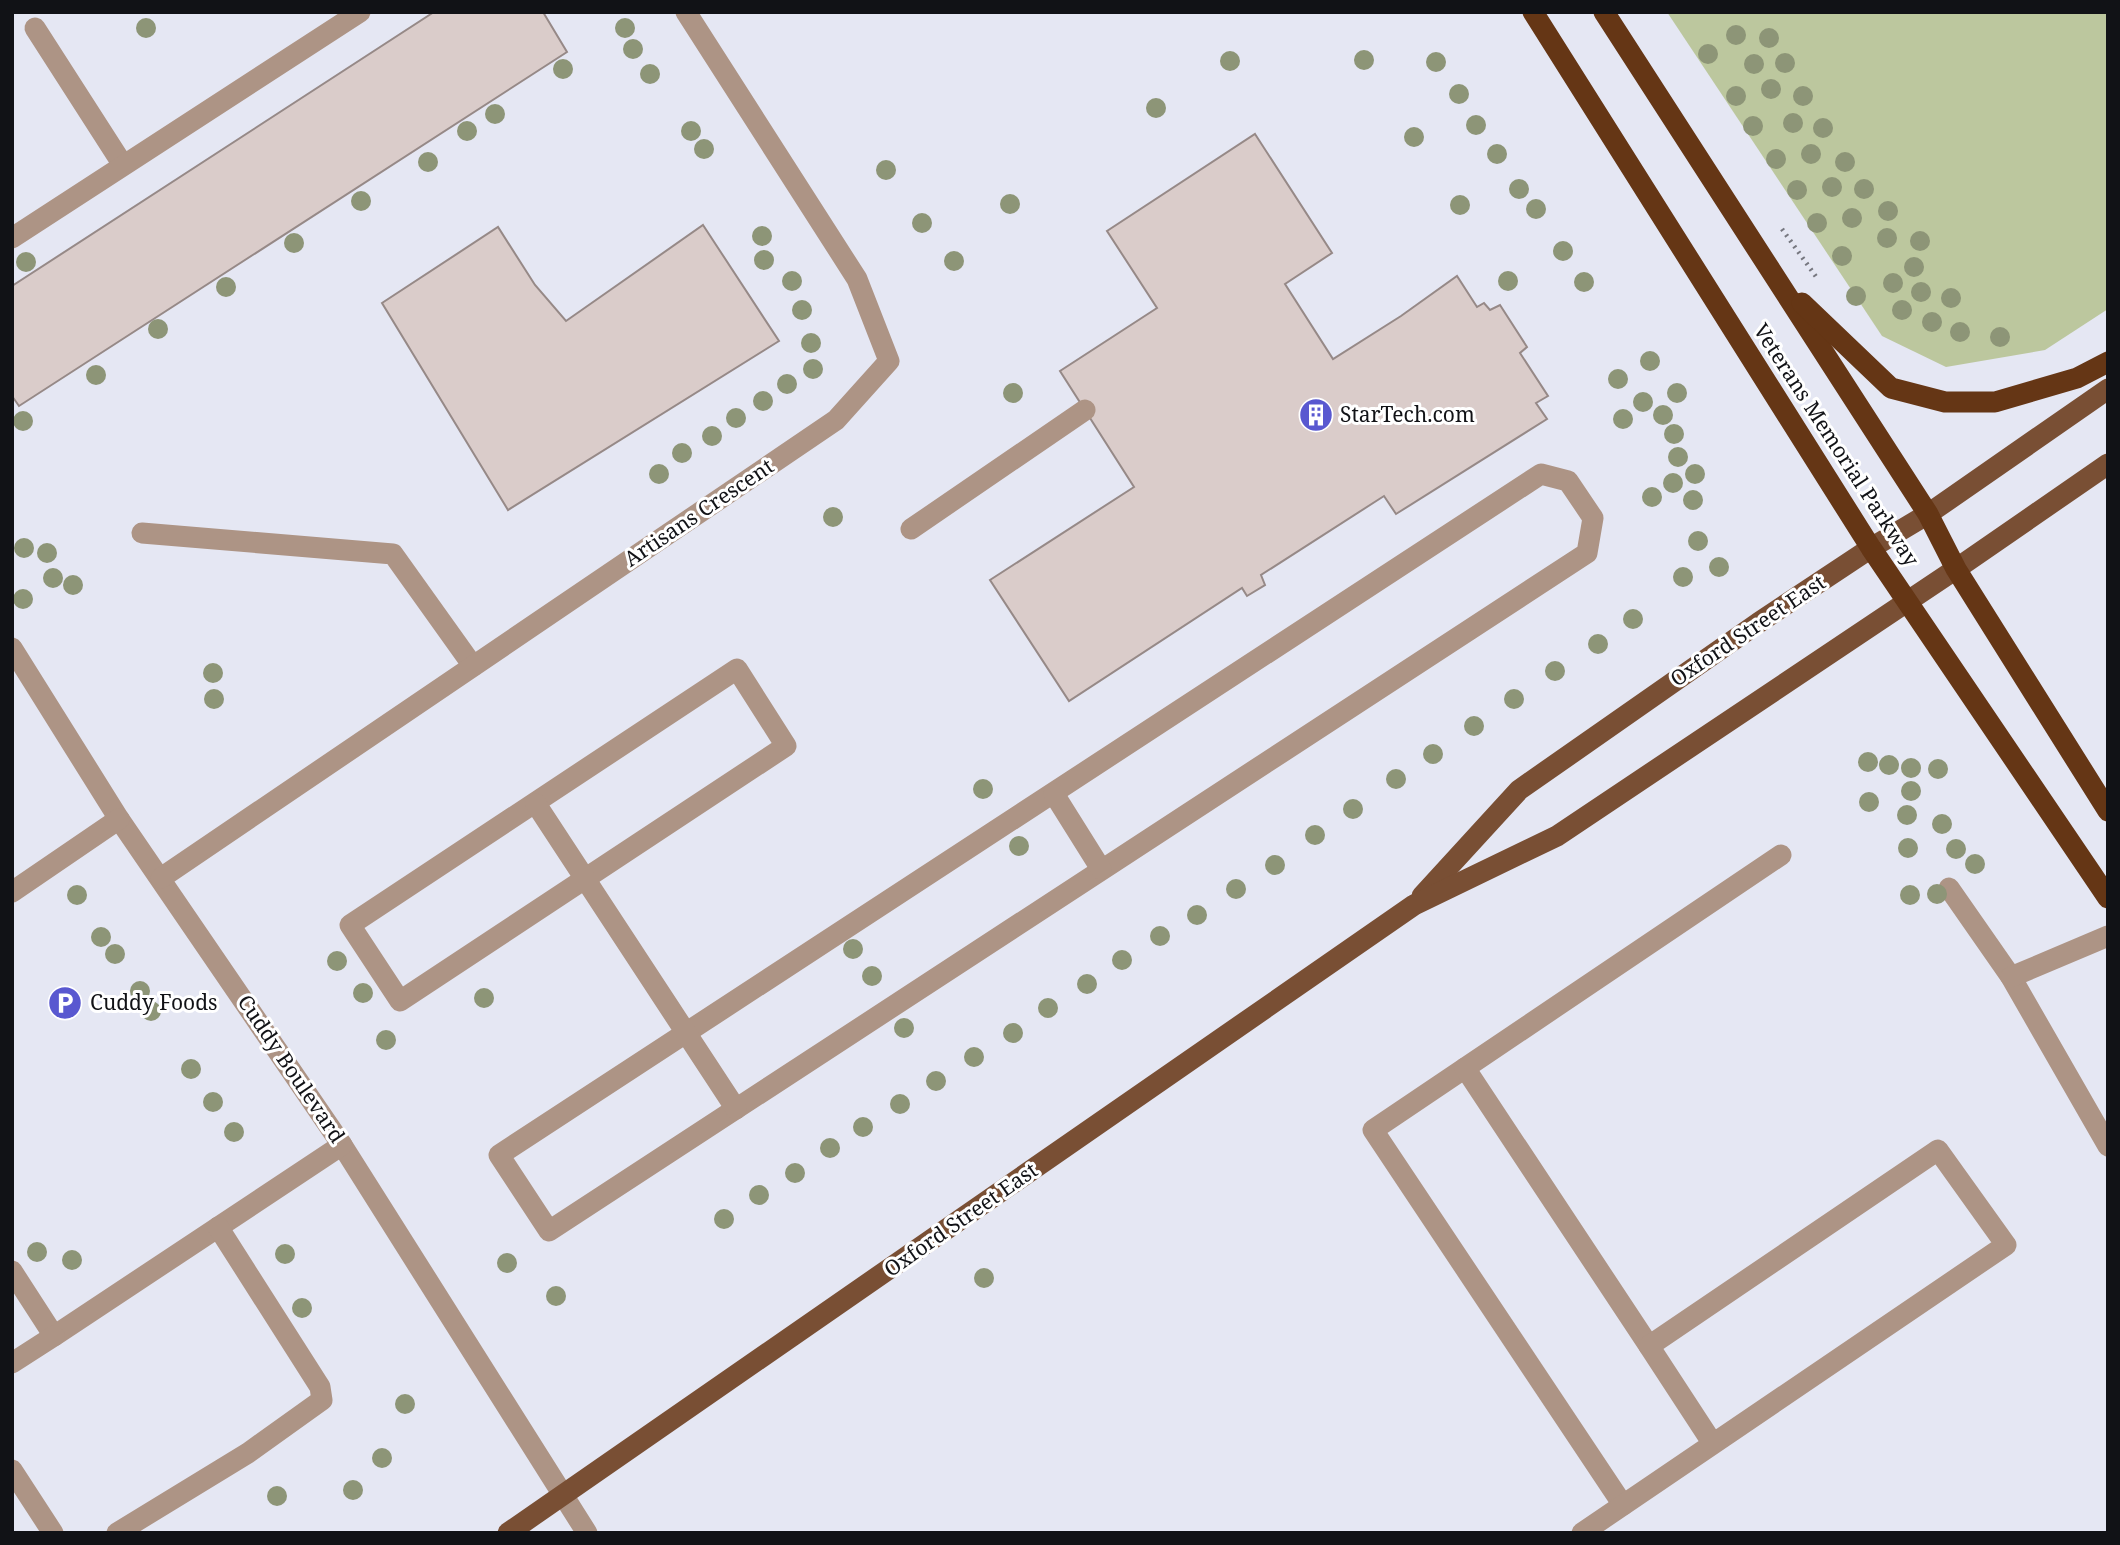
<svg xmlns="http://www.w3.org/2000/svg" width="2120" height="1545" viewBox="0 0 2120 1545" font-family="'Noto Serif',serif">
<rect width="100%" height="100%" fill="#e5e7f3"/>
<path fill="#bcc79e" d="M1667 12H2108V309L2045 350 1946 367 1882 336Z"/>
<g fill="#daccca" stroke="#968987" stroke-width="2">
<path d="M434 12H543L567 52 19 406 12 396V286Z"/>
<path d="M1255 134 1332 253 1285 284 1333 359 1401 316 1457 276 1477 307 1484 303 1490 310 1500 305 1527 347 1520 353 1548 396 1536 403 1547 419 1396 514 1384 496 1261 575 1265 585 1247 596 1242 588 1069 701 990 580 1134 487 1060 371 1157 308 1107 231Z"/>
<path d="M703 225 779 341 508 510 382 303 498 227 535 285 566 321Z"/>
</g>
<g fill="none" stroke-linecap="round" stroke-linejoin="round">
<path stroke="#777880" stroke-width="4.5" stroke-dasharray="2 5" stroke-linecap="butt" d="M1782 229 1817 278"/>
<g stroke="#ad9485" stroke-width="21">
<path d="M35 28 123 165"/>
<path d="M12 238 360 12"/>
<path d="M1541 474 1568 481 1593 518 1587 553 549 1231 499 1155Z"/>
<path d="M911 529 1085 410"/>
<path d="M142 533 393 554 473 666"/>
<path d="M12 648 119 819 342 1145 587 1533"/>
<path d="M737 669 786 746 400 1001 350 925Z"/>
<path d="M1054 794 1101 869"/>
<path d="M536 804 736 1109"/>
<path d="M161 878 836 420 889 361 857 279 686 12"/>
<path d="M1949 888 2011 977 2108 1146"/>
<path d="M12 892 119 819"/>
<path d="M2011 977 2108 936"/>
<path d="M1465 1068 1373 1130 1623 1505"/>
<path d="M12 1271 54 1336 342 1145"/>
<path d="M1649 1346 1465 1068 1781 855"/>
<path d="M12 1363 54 1336"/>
<path d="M12 1470 53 1533"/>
<path d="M117 1533 248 1453 322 1400 320 1387 218 1227"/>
<path d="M1582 1533 2006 1245 1938 1150 1649 1346 1713 1444"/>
</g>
<g stroke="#794f34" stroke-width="21">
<path d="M1422 896 1519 790 1758 623 1871 548 1928 514 2108 389"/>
<path d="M508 1533 1414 905 1557 836 1956 569 2108 464"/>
</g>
<g stroke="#653615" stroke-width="21">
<path d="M1533 12 1871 548 2108 898"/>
<path d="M1604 12 1928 514 1956 569 2108 811"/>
<path d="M1802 303 1891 388 1945 402H1995L2077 378 2108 362"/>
</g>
</g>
<g fill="#8d9577">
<circle cx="146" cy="28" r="10"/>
<circle cx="625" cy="28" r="10"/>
<circle cx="1736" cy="35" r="10"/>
<circle cx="1769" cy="38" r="10"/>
<circle cx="633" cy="49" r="10"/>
<circle cx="1708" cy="54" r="10"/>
<circle cx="1364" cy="60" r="10"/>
<circle cx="1230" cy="61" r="10"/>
<circle cx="1436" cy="62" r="10"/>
<circle cx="1785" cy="63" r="10"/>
<circle cx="1754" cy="64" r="10"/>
<circle cx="563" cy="69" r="10"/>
<circle cx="650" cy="74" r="10"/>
<circle cx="1771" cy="89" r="10"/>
<circle cx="1459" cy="94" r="10"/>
<circle cx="1736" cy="96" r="10"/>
<circle cx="1803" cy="96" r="10"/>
<circle cx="1156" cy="108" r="10"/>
<circle cx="495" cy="114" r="10"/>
<circle cx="1793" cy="123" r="10"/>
<circle cx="1476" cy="125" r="10"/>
<circle cx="1753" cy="126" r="10"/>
<circle cx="1823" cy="128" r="10"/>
<circle cx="467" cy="131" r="10"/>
<circle cx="691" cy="131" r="10"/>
<circle cx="1414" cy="137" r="10"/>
<circle cx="704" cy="149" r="10"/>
<circle cx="1497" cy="154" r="10"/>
<circle cx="1811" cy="154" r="10"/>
<circle cx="1776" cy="159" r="10"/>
<circle cx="428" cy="162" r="10"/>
<circle cx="1845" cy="162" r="10"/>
<circle cx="886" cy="170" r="10"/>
<circle cx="1832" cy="187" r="10"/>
<circle cx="1519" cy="189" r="10"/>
<circle cx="1864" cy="189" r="10"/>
<circle cx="1797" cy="190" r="10"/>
<circle cx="361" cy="201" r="10"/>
<circle cx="1010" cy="204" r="10"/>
<circle cx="1460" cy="205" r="10"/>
<circle cx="1536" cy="209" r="10"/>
<circle cx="1888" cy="211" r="10"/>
<circle cx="1852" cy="218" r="10"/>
<circle cx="922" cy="223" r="10"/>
<circle cx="1817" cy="223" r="10"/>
<circle cx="762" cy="236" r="10"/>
<circle cx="1887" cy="238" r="10"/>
<circle cx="1920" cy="241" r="10"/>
<circle cx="294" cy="243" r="10"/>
<circle cx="1563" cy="251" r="10"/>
<circle cx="1842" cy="256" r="10"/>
<circle cx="764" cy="260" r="10"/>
<circle cx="954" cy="261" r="10"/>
<circle cx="26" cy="262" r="10"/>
<circle cx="1914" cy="267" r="10"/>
<circle cx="792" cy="281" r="10"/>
<circle cx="1508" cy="281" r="10"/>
<circle cx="1584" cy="282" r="10"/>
<circle cx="1893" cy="283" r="10"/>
<circle cx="226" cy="287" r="10"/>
<circle cx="1921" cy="292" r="10"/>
<circle cx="1856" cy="296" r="10"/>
<circle cx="1951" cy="298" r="10"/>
<circle cx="802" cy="310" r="10"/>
<circle cx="1902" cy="310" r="10"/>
<circle cx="1932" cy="322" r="10"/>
<circle cx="158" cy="329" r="10"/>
<circle cx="1960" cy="332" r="10"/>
<circle cx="2000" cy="337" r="10"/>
<circle cx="811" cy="343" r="10"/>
<circle cx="1650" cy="361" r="10"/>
<circle cx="813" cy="369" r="10"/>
<circle cx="96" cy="375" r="10"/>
<circle cx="1618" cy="379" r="10"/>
<circle cx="787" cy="384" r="10"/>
<circle cx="1013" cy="393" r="10"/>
<circle cx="1677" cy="393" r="10"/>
<circle cx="763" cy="401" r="10"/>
<circle cx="1643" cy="402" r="10"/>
<circle cx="1663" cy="415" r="10"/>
<circle cx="736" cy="418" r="10"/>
<circle cx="1623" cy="419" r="10"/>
<circle cx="23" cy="421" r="10"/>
<circle cx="1674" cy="434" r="10"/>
<circle cx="712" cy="436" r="10"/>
<circle cx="682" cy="453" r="10"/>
<circle cx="1678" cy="457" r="10"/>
<circle cx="659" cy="474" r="10"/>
<circle cx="1695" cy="474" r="10"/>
<circle cx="1673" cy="483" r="10"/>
<circle cx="1652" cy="497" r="10"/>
<circle cx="1693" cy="500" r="10"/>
<circle cx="833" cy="517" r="10"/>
<circle cx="1698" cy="541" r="10"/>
<circle cx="24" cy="548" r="10"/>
<circle cx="47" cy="553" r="10"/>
<circle cx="1719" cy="567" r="10"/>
<circle cx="1683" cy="577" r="10"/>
<circle cx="53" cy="578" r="10"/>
<circle cx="73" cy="585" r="10"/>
<circle cx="23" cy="599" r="10"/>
<circle cx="1633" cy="619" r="10"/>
<circle cx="1598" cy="644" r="10"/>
<circle cx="1555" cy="671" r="10"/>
<circle cx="213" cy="673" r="10"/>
<circle cx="214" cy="699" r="10"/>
<circle cx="1514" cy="699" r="10"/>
<circle cx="1474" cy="726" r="10"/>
<circle cx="1433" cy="754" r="10"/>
<circle cx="1868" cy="762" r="10"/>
<circle cx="1889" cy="765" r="10"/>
<circle cx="1911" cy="768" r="10"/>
<circle cx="1938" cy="769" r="10"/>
<circle cx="1396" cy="779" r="10"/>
<circle cx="983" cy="789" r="10"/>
<circle cx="1911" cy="791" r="10"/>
<circle cx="1869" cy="802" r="10"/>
<circle cx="1353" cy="809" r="10"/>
<circle cx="1907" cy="815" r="10"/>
<circle cx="1942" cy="824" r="10"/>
<circle cx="1315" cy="835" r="10"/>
<circle cx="1019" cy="846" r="10"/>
<circle cx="1908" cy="848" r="10"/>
<circle cx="1956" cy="849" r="10"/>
<circle cx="1975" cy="864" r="10"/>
<circle cx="1275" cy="865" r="10"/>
<circle cx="1236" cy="889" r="10"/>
<circle cx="1937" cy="894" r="10"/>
<circle cx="77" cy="895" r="10"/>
<circle cx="1910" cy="895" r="10"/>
<circle cx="1197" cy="915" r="10"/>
<circle cx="1160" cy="936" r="10"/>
<circle cx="101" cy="937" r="10"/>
<circle cx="853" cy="949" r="10"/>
<circle cx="115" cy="954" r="10"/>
<circle cx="1122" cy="960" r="10"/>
<circle cx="337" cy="961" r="10"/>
<circle cx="872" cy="976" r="10"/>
<circle cx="1087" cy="984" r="10"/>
<circle cx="140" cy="991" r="10"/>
<circle cx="363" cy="993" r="10"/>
<circle cx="484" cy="998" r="10"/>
<circle cx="1048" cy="1008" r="10"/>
<circle cx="151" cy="1011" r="10"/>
<circle cx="904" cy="1028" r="10"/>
<circle cx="1013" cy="1033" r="10"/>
<circle cx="386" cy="1040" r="10"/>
<circle cx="974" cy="1057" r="10"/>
<circle cx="191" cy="1069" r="10"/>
<circle cx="936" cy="1081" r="10"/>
<circle cx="213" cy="1102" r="10"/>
<circle cx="900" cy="1104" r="10"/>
<circle cx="863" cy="1127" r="10"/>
<circle cx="234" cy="1132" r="10"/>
<circle cx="830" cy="1148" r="10"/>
<circle cx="795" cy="1173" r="10"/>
<circle cx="759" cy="1195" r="10"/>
<circle cx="724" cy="1219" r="10"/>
<circle cx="37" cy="1252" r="10"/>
<circle cx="285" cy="1254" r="10"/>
<circle cx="72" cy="1260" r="10"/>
<circle cx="507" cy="1263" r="10"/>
<circle cx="984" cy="1278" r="10"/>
<circle cx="556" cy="1296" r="10"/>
<circle cx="302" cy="1308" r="10"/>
<circle cx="405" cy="1404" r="10"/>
<circle cx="382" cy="1458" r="10"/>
<circle cx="353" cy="1490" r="10"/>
<circle cx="277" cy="1496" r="10"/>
</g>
<defs>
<g id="building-disc" transform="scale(1.75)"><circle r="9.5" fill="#5958d0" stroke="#fff"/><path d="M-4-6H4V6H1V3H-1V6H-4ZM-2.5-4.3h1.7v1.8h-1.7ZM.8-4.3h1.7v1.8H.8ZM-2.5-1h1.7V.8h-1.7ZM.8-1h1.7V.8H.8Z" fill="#fff"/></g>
<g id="parking-disc" transform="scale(1.75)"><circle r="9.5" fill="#5958d0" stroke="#fff"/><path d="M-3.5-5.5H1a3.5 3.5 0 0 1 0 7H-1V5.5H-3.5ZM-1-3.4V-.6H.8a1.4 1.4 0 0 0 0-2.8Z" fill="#fff"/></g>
</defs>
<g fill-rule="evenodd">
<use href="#building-disc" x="1316" y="415"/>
<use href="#parking-disc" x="65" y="1003"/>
</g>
<g text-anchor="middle" stroke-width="6" stroke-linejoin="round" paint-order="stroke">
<g font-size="21" fill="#111216" stroke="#fff" text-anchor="start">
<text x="1340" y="422">StarTech.com</text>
<text x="90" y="1010">Cuddy Foods</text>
</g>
<g font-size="21" fill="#111216" stroke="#fff">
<text transform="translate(1836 445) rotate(57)" y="7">Veterans Memorial Parkway</text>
<text transform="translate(699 513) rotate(-34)" y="7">Artisans Crescent</text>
<text transform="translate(1748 631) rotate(-34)" y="7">Oxford Street East</text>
<text transform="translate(291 1069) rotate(56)" y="7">Cuddy Boulevard</text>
<text transform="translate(961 1220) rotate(-35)" y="7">Oxford Street East</text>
</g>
</g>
<rect width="2120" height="1545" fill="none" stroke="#111216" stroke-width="28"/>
</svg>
